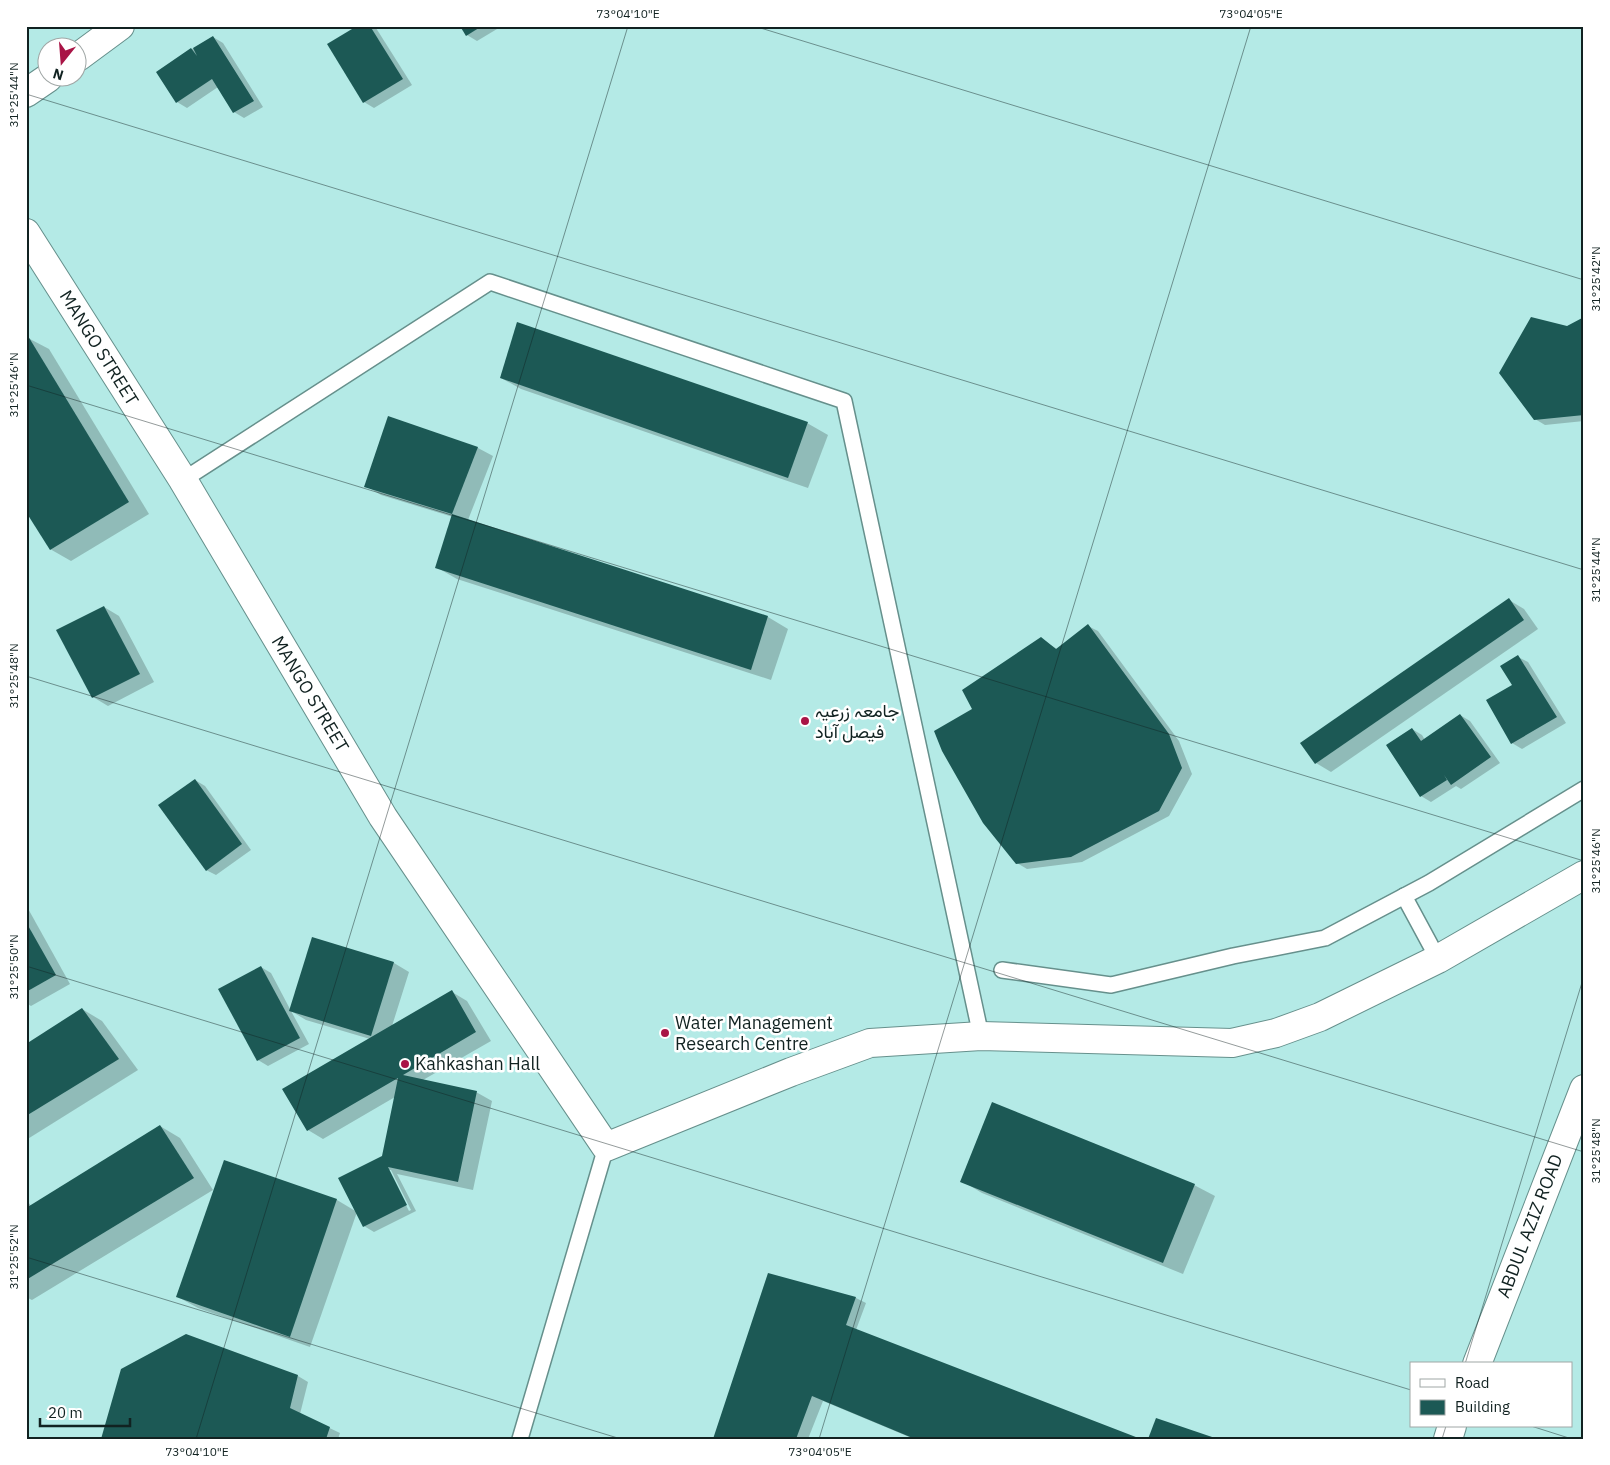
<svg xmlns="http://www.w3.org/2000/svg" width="1610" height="1465" viewBox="0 0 1610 1465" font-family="'IBM Plex Sans',Vazirmatn,sans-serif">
<rect width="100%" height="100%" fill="#c9f5f1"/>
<path fill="#b4eae6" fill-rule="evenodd" d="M26 26H1584V1439H26ZM48 48H78V78H48ZM1411 1364H1571V1426H1411Z"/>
<g fill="#0003" fill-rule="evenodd">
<path d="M359 26H374L376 28 412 85 374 108 364 102 329 45Z"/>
<path d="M462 26H502L477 41 467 35Z"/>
<path d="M213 37 223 43 263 107 244 118 234 112 218 87 187 108 177 102 158 73 192 49Z"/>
<path d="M1584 318V421L1545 425 1535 419 1567 327Z"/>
<path d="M28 338 49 349 149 514 71 561 50 549Z"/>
<path d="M501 378 807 423 828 435 808 488 521 389Z"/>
<path d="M389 417 478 448 493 456 468 520 768 617 788 629 771 680 457 579 436 567 453 517 381 495 366 486Z"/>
<path d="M1509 600 1524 609 1538 629 1331 772 1316 763Z"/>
<path d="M104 607 119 616 154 682 108 706 93 697Z"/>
<path d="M1088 626 1098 631 1179 741 1192 774 1169 816 1082 862 1027 869 1017 863 974 710 1041 639 1057 649Z"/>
<path d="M1518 657 1528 662 1566 723 1522 749 1512 743 1514 686Z"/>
<path d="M1460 715 1470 721 1500 763 1461 789 1456 786 1431 802 1421 796 1388 745 1412 729 1422 735 1425 740Z"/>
<path d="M195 780 205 786 251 850 216 875 206 870Z"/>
<path d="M26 905 70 984 31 1006 26 1003Z"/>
<path d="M313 938 394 963 409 972 392 1026 452 992 467 1001 491 1041 423 1080 476 1092 492 1101 473 1190 397 1174 416 1211 374 1232 364 1226 383 1157 395 1097 323 1139 308 1130 370 1039 306 1020 291 1011 309 1044 268 1066 258 1060 261 967 271 973 291 1011ZM388 1170H391L411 1210 409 1211Z"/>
<path d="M82 1009 102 1021 138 1070 26 1140V1045Z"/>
<path d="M160 1126 180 1138 213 1190 32 1300 26 1297V1199L31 1206Z"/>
<path d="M225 1161 337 1200 357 1212 310 1347 198 1308 178 1297Z"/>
<path d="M962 1181 1194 1185 1215 1196 1183 1274 982 1193Z"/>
<path d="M769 1275 856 1298 866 1303 856 1330 1138 1439H914L823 1401 808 1439H714Z"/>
<path d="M298 1376 308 1382 300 1414 340 1433 338 1439H103Z"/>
</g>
<g fill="#1c5955">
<path d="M357 26H370L403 79 363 103 327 44Z"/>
<path d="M460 26H482L466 36Z"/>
<path d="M213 36 254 101 233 113 212 79 176 103 156 72 191 48 197 56 193 48Z"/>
<path d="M1531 317 1567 326 1584 317V415L1534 420 1499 373Z"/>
<path d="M517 322 808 422 788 478 500 378Z"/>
<path d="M28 336 129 502 50 550 26 512V338Z"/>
<path d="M388 416 478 447 452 514 364 487Z"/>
<path d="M452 514 768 616 751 670 435 568Z"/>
<path d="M1509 598 1524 620 1315 764 1300 743Z"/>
<path d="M104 606 140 674 92 698 56 630Z"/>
<path d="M1088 624 1169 734 1182 768 1159 811 1071 857 1016 864 983 823 942 751 934 731 972 709 962 690 1041 637 1056 649Z"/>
<path d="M1518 655 1557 717 1511 744 1486 700 1512 685 1500 666Z"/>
<path d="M1460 714 1491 757 1451 785 1444 775 1447 780 1420 797 1386 745 1412 728 1421 741Z"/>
<path d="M195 779 242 844 206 871 158 805Z"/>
<path d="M26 922 56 975 26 992Z"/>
<path d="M312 937 394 962 371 1036 289 1011Z"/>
<path d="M261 966 300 1038 257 1061 218 989Z"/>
<path d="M452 990 476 1032 403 1075 477 1091 458 1182 388 1167 407 1205 363 1227 338 1178 382 1156 398 1078 307 1131 282 1089Z"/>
<path d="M82 1008 119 1059 26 1116V1044Z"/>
<path d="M992 1102 1195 1184 1163 1263 960 1182Z"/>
<path d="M160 1125 194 1178 26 1280V1208Z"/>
<path d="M224 1160 337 1199 290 1337 176 1297Z"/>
<path d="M768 1273 856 1297 846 1325 1141 1439H915L812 1396 796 1439H713Z"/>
<path d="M186 1334 298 1375 290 1408 330 1427 326 1439H101L121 1369Z"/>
<path d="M1156 1418 1215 1438V1439H1148Z"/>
</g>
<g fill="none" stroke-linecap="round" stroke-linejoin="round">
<g stroke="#66908c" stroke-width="18">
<g id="service">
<path d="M183 480 490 282 844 401 981 1036"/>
<path d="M1404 896 1438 959"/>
<path d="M1002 970 1111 985 1233 956 1325 938 1429 883 1584 789"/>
<path d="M520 1439 606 1147"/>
</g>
</g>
<g stroke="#66908c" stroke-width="30">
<g id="minor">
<path d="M78 57 120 26"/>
<path d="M26 93 48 78"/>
<path d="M26 233 183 480 383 817 606 1147 791 1072 870 1043 981 1036 1232 1043 1276 1033 1320 1017 1438 959 1584 875"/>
</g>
</g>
<g stroke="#66908c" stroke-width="30">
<g id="tertiary">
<path d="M1477 1364 1584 1089"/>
<path d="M1448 1439 1452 1426"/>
</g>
</g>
<use href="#service" stroke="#fff" stroke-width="15"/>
<use href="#minor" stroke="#fff" stroke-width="28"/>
<use href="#tertiary" stroke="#fff" stroke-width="28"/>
</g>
<path fill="none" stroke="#112221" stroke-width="1" stroke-opacity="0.45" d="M754 26 1584 280M26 94 1584 570M26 385 1584 861M26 676 1584 1152M26 966 1411 1390M26 1257 621 1439M1465 1364 1584 976M1531 1426 1572 1439M196 1439 628 26M819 1439 1251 26M1442 1439 1446 1426"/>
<g fill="#a91446" stroke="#fff" stroke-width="2">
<circle cx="805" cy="721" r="5"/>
<circle cx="665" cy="1033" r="5"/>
<circle cx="405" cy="1064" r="5"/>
</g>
<g text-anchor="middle" stroke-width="5" stroke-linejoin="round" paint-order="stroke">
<g font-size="18" fill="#112221" stroke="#fff">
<text transform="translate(99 348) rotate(58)" y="6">MANGO STREET</text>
<text transform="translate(310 694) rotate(59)" y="6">MANGO STREET</text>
<text transform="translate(1530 1226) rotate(-69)" y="6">ABDUL AZIZ ROAD</text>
</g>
<g font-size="18" fill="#112221" stroke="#fff" text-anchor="start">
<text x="815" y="717">جامعہ زرعیہ<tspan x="815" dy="21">فیصل آباد</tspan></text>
<text x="675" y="1029">Water Management<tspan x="675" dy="21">Research Centre</tspan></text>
<text x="415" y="1070">Kahkashan Hall</text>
</g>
</g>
<rect width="1610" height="1465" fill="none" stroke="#ffffff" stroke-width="55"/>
<rect x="1410" y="1362" width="162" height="65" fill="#ffffff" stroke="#a0a7a6"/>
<rect x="1420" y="1379" width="25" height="8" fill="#ffffff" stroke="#a0a7a6"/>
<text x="1455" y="1388" font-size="15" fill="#112221">Road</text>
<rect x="1420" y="1400" width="25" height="15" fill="#1c5955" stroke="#a0a7a6"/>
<text x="1455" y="1412" font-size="15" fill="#112221">Building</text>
<g transform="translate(62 62) rotate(197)"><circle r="24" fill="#ffffff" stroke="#a0a7a6"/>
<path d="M0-4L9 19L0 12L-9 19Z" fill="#a91446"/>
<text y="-8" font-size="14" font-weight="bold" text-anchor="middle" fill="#112221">N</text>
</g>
<path d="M40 1418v8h90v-8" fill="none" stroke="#112221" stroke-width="2.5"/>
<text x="48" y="1418" font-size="15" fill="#112221" stroke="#ffffff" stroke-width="4" paint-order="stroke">20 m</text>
<rect x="28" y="28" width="1554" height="1410" fill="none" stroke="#112221" stroke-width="2"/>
<g font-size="12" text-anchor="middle" fill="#112221">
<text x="628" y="18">73°04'10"E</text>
<text x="1251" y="18">73°04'05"E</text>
<text transform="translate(14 95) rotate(-90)" y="4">31°25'44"N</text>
<text transform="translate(1596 279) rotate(-90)" y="4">31°25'42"N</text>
<text transform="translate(14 385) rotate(-90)" y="4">31°25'46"N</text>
<text transform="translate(1596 570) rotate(-90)" y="4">31°25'44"N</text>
<text transform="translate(14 676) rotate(-90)" y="4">31°25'48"N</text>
<text transform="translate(1596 861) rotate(-90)" y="4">31°25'46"N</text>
<text transform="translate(14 967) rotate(-90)" y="4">31°25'50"N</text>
<text transform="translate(1596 1151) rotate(-90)" y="4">31°25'48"N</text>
<text transform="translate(14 1257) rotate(-90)" y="4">31°25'52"N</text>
<text x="197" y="1456">73°04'10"E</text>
<text x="820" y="1456">73°04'05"E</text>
</g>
</svg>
